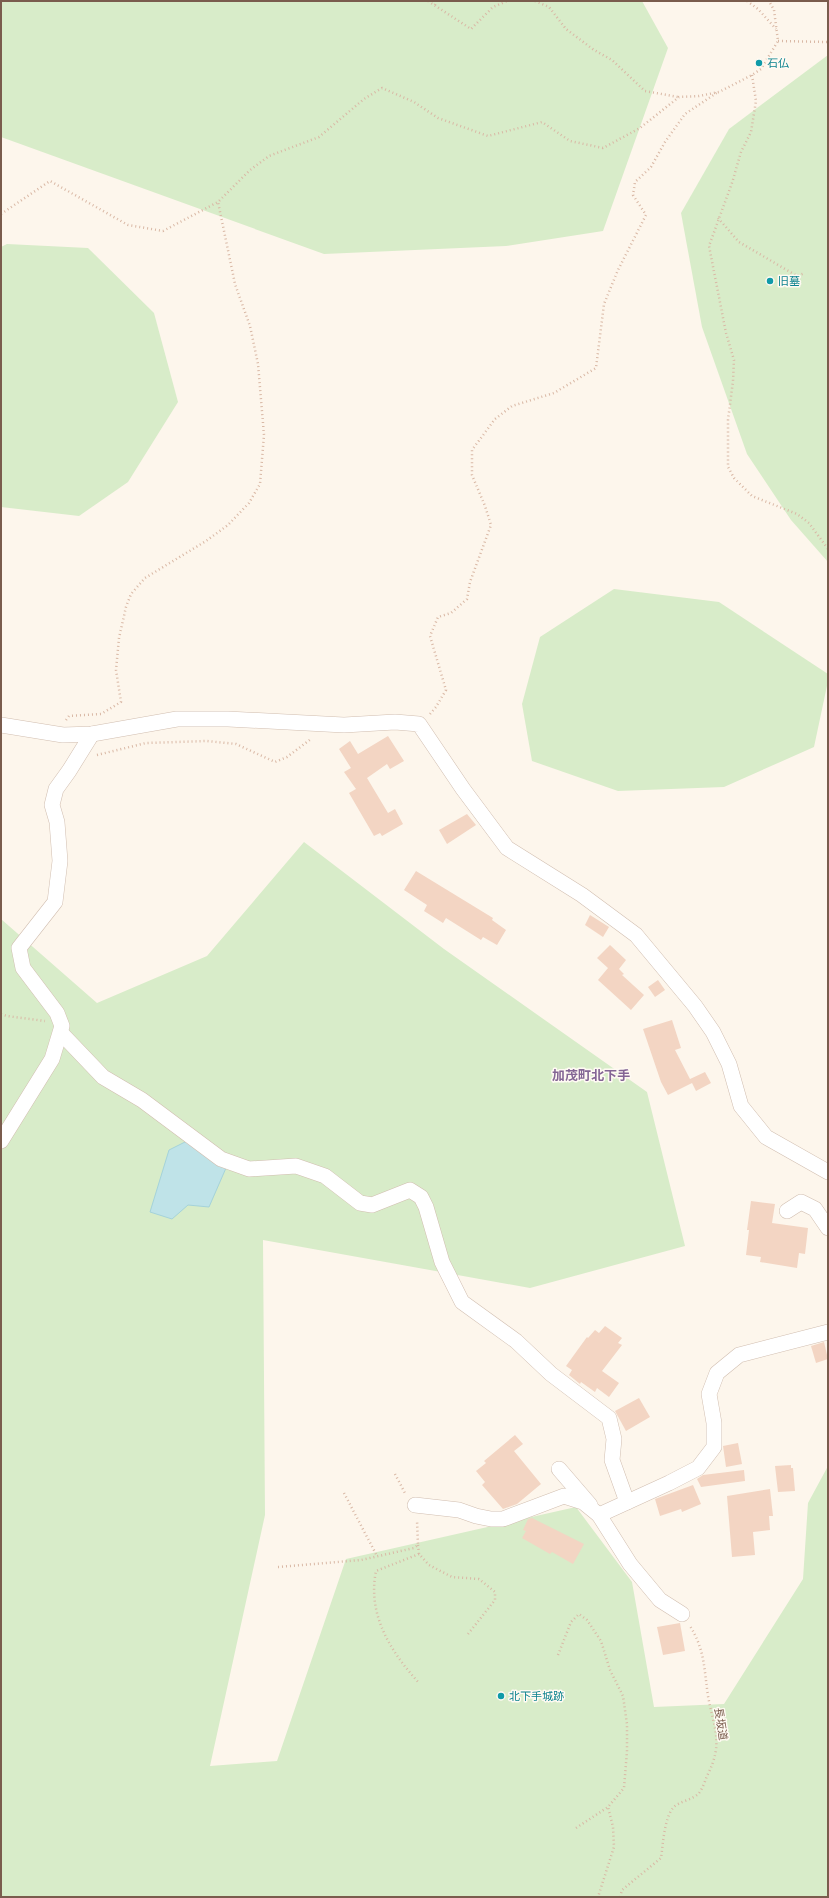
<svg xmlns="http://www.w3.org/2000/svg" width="829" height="1898" viewBox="0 0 829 1898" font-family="'PT Sans Narrow','Noto Sans JP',sans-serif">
<rect width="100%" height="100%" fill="#fdf6ec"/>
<g fill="#d8ecc9">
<path d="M1 1H642L668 48 603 231 506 246 324 254 1 137Z"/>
<path d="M828 55V562L791 520 747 454 702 327 681 213 729 129Z"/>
<path d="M7 244 88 248 154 313 178 402 128 482 79 516 1 507V247Z"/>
<path d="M614 589 719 602 828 674V681L814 747 724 787 618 791 532 761 522 704 540 637Z"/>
<path d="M304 842 444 949 647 1092 685 1246 530 1288 263 1240 265 1515 210 1766 277 1761 346 1559 576 1507 632 1582 654 1707 724 1704 803 1579 808 1503 828 1466V1897H1V919L97 1003 207 956Z"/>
</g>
<path fill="#bfe3e8" stroke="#a5d3da" d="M189 1140 226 1168 209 1207 188 1205 172 1219 150 1212 169 1150Z"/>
<g fill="#f3d5c3">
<path d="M388 736 404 761 390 769 387 764 367 778 388 813 395 809 403 824 382 836 380 833 374 836 349 793 356 789 344 772 351 768 339 749 350 741 358 754Z"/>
<path d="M467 814 476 825 447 844 439 830Z"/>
<path d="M416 871 493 918 492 920 506 930 497 945 483 937 481 940 446 918 443 923 424 911 427 905 404 890Z"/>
<path d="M590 915 609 927 603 937 585 925Z"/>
<path d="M610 945 626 960 619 969 624 974 622 975 644 995 631 1010 598 980 608 968 597 958Z"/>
<path d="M658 980 665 990 655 997 648 987Z"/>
<path d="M672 1020 681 1048 675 1050 690 1079 705 1072 711 1083 696 1091 692 1083 668 1095 661 1082 643 1029Z"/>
<path d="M751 1201 775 1204 772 1223 808 1228 805 1254 799 1253 797 1268 760 1262 761 1257 746 1255 749 1230H747Z"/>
<path d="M605 1326 622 1338 618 1343 622 1345 602 1371 619 1383 609 1397 597 1388 595 1392 581 1382 580 1384 569 1375 572 1370 566 1366 587 1337 588 1338 595 1330 599 1333Z"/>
<path d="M824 1342 828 1359 816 1363 811 1346Z"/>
<path d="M639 1398 650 1417 626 1431 615 1411Z"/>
<path d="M515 1435 523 1444 514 1451 541 1484 517 1504 503 1509 482 1485 485 1482 476 1471 486 1463 484 1461Z"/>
<path d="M738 1443 742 1464 726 1467 723 1446Z"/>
<path d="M791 1465V1468H793L795 1491 778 1492 775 1466Z"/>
<path d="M744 1470 745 1481 701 1487 697 1479 703 1475Z"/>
<path d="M693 1485 701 1504 682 1512 681 1509 660 1516 655 1499Z"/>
<path d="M770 1489 773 1516H769L770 1530 753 1532 755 1555 732 1557 727 1496Z"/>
<path d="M532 1518 584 1544 573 1564 552 1552 550 1554 522 1538 526 1531 523 1530 528 1519Z"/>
<path d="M680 1623 685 1651 663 1655 657 1627Z"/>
</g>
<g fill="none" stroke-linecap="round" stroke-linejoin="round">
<g stroke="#d1beb0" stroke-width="16">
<g id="minor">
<path d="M1 725 63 735 92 734 177 719H228L344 725 395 722 419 724 463 789 507 848 582 895 636 935 695 1006 713 1032 729 1064 741 1106 766 1137 828 1172"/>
<path d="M61 1033 103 1077 142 1100 221 1159 249 1169 296 1166 325 1176 360 1203 372 1205 410 1190 421 1197 426 1207 442 1262 462 1302 516 1341 551 1374 609 1418 614 1439 612 1460 627 1502"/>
<path d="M1 1141 52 1059 62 1026 57 1013 23 968 19 948 55 902 60 861 57 822 52 805 56 789 69 771 92 734"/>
<path d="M787 1211 801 1202 815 1209 828 1228"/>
<path d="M559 1469 590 1505"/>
<path d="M415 1505 459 1510 476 1516 491 1519H503L564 1496 583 1502 599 1515"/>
<path d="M682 1614 660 1600 630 1564 599 1515 669 1483 698 1468 714 1447V1423L709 1394 717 1373 739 1355 828 1332"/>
</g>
</g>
<g stroke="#d9b8a5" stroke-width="2.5" stroke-dasharray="1 3" stroke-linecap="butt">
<path d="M428 1 471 29 493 7 507 1"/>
<path d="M535 1 549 7 566 29 594 50 612 60 645 91 678 97"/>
<path d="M747 1 758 9 776 29"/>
<path d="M435 5 437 1"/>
<path d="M778 41 828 42"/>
<path d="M752 75 756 101 751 132 741 152 732 183 709 246 726 333 734 360 733 381 728 420V467L734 478 752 496 797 514 809 523 828 549"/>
<path d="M1 214 50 181 128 225 163 231 218 202 250 170 269 156 319 137 364 99 382 88 414 102 438 118 488 136 542 122 570 141 603 148 640 128 679 97 699 96 719 92 752 75 761 69 778 41 774 10 769 1"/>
<path d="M718 218 739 242 797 276 805 273"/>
<path d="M430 714 436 707 446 690 430 636 438 617 451 613 467 599 470 582 491 525 485 506 472 475V450L495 419 512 406 554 393 596 368 604 304 618 270 646 215 633 195 635 182 651 167 665 142 685 114 718 92"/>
<path d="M66 720 69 716 101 714 121 702 116 670 119 638 126 607 131 594 145 578 206 541 228 525 249 503 260 484 264 435 258 364 250 326 235 284 218 202"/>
<path d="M97 755 146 743 207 741 236 744 275 762 287 757 311 739"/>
<path d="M1 1014 7 1016 45 1021"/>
<path d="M395 1474 406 1495"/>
<path d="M344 1493 377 1556"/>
<path d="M418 1545 419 1554 429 1565 452 1577 479 1579 495 1592V1600L468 1634"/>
<path d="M419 1554 376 1571C367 1615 391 1652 419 1683"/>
<path d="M278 1567 361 1560 414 1548 418 1545 417 1520"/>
<path d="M558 1655 571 1622 579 1614 587 1620 601 1641 610 1670 623 1696 627 1724V1751L624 1788 608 1807 613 1827 614 1847 598 1897"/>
<path d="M576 1828 608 1807"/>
<path d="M620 1897 622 1890 661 1858C663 1845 664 1819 673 1808 679 1801 693 1800 699 1793 703 1788 705 1781 707 1776 724 1743 714 1729 708 1696 704 1669 705 1650 690 1626"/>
</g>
<use href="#minor" stroke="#fff" stroke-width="15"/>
</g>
<g fill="#0f9aa8" stroke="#fffaf3" stroke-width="1.5">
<circle cx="759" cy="63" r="4"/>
<circle cx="770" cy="281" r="4"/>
<circle cx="501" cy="1696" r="4"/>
</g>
<g text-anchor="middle" stroke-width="3" stroke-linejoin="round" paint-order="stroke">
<g font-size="11" fill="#0d838f" stroke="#fffaf3" text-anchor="start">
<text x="767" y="67">石仏</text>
<text x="778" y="285">旧墓</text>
<text x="509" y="1700">北下手城跡</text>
</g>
<g font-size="11" fill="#7a5c4d" stroke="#fffaf3">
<text transform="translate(721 1724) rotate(81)" y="4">長坂道</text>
</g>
<g font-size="13" font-weight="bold" fill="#846695" stroke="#fffaf3">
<text x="591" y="1080">加茂町北下手</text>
</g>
</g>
<rect width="829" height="1898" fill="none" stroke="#7a5c4d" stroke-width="4"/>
</svg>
